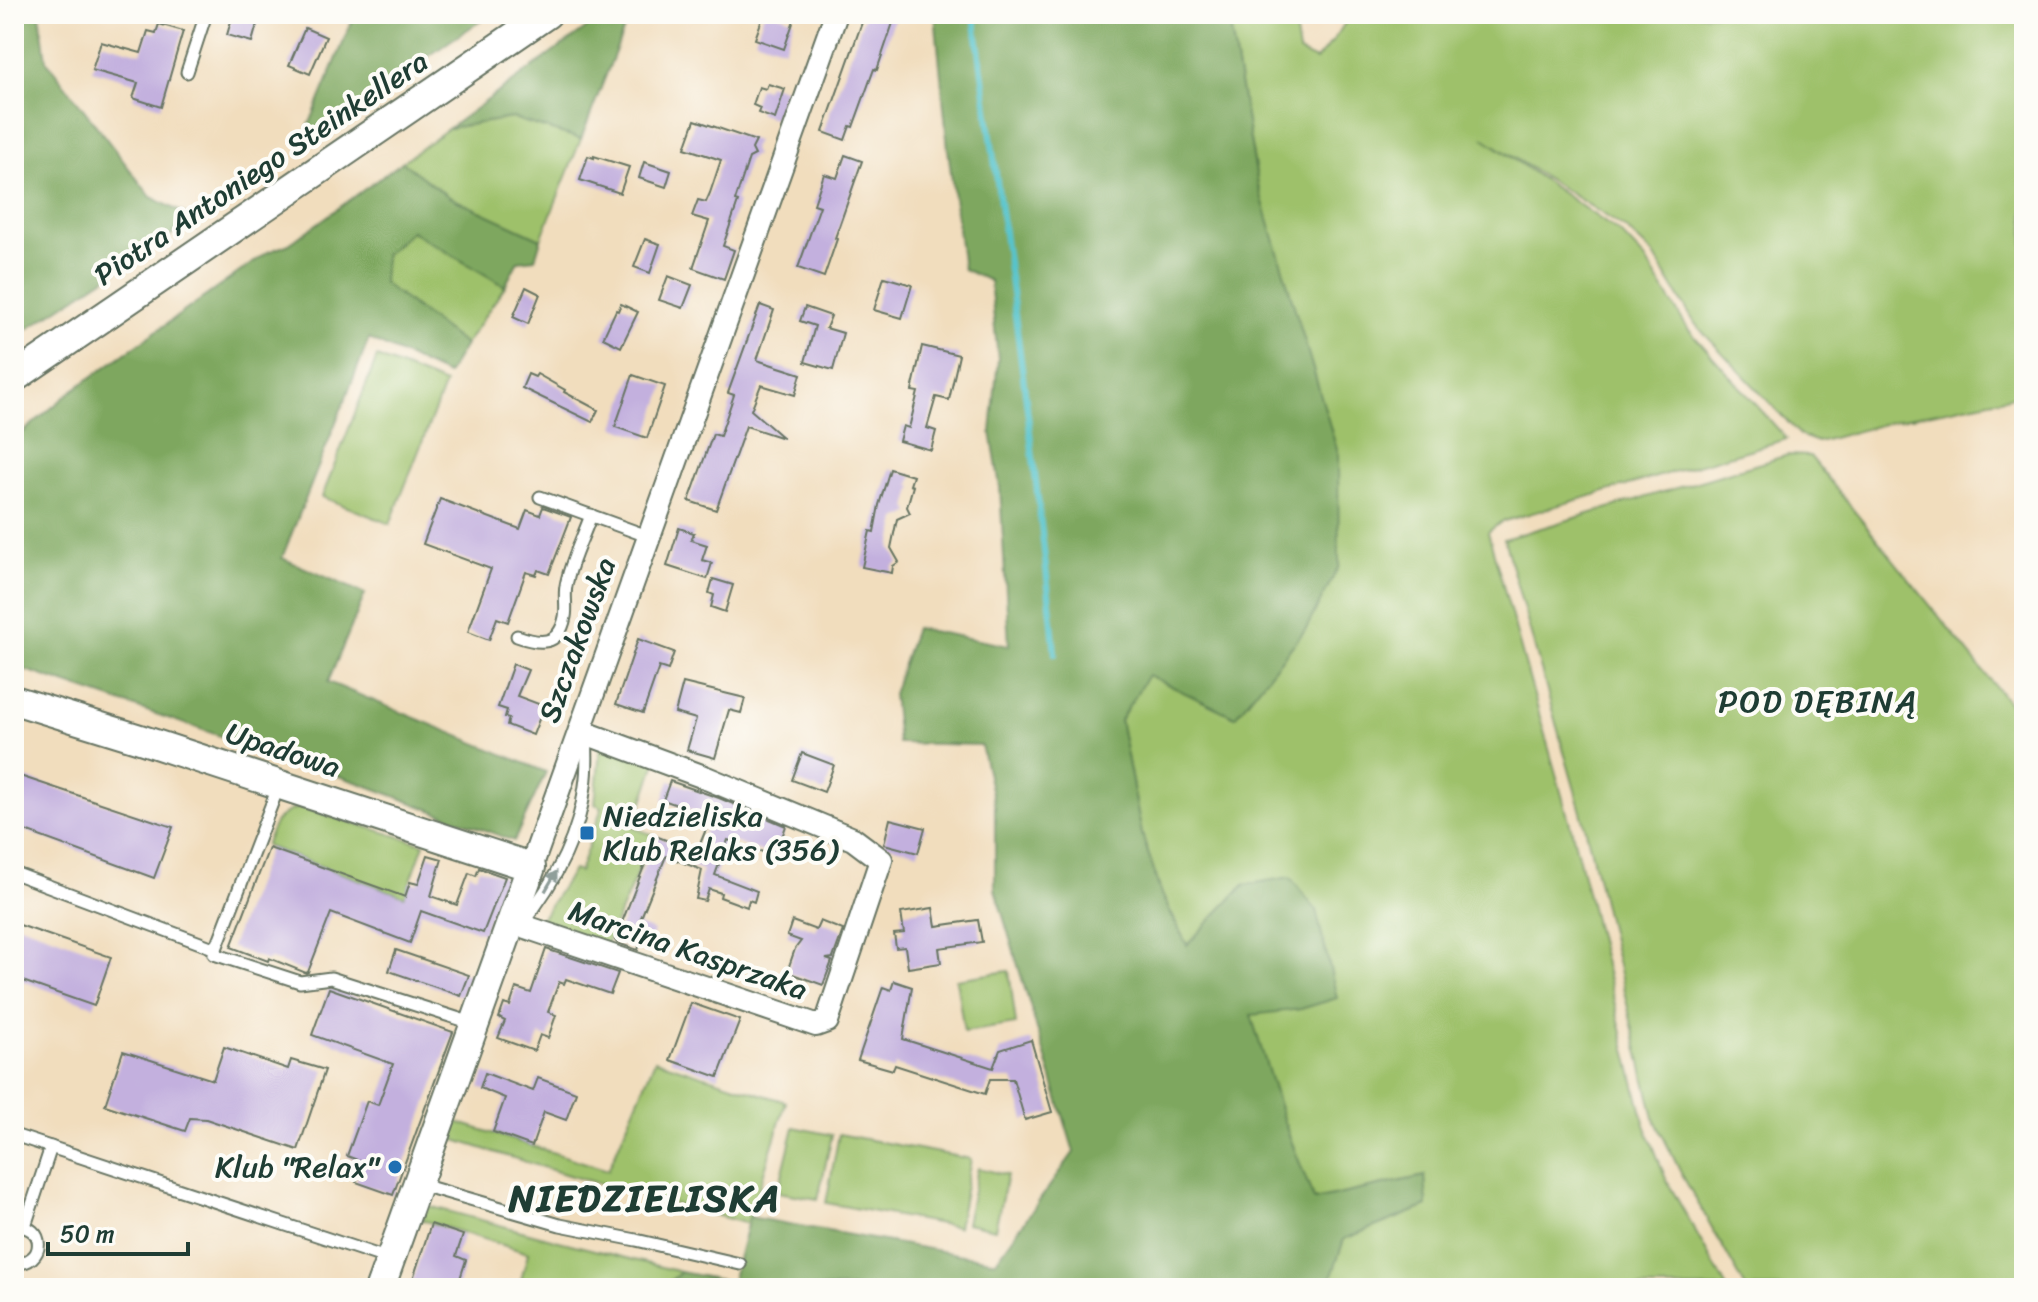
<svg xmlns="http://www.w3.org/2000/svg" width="2038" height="1302" viewBox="0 0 2038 1302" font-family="Sriracha,sans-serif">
<rect width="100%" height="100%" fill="#fdfcf7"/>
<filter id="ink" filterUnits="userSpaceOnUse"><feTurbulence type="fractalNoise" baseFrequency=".0125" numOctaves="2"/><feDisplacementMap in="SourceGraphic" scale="16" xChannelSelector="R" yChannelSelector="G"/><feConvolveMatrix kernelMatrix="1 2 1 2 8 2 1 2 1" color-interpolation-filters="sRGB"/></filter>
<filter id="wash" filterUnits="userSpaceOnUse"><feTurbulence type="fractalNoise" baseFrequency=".006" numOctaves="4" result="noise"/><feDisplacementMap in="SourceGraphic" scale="32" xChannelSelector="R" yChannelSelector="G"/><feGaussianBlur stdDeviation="1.8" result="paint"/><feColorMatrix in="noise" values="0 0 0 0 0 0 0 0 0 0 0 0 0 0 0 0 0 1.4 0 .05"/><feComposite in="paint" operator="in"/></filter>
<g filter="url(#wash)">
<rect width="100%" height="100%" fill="#f1ddbd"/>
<g fill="#9ec16a" stroke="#5e7f4f" stroke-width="2">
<path d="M1228 14H1293L1299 52 1316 60 1333 41 1351 14H2024V394L1898 420 1818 442 1801 436 1696 325 1653 254 1626 229 1482 137 1620 233 1645 259 1688 329 1787 439 1501 522 1488 532 1572 831 1644 1122 1666 1179 1727 1288H1328L1344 1239 1427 1206 1425 1176 1314 1200 1284 1122 1250 1014 1301 1009 1244 885 1187 946 1162 894 1142 834 1120 719 1148 674 1258 185Z"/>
<path d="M512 118 581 139 541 239 449 197 402 162 449 128Z"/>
<path d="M411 231 505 286 465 345 382 283 385 255Z"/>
<path d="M377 357 445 384 390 524 322 497Z"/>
<path d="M1788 455 1810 456 2024 722V1288H1746L1681 1173 1654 1118 1585 826 1504 539Z"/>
<path d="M602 727 659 753 634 828 654 835 602 954 531 928 543 916 573 870 579 872 602 807 595 804Z"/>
<path d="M300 807 424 844 405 897 265 846C274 824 275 815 300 807Z"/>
<path d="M1009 971 1016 1024 964 1032 956 979Z"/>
<path d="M655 1060 786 1102 748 1224 571 1176 452 1139 457 1122 608 1170Z"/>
<path d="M794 1127 832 1135 818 1199 778 1192Z"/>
<path d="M839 1134 971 1159 958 1227 826 1203Z"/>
<path d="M978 1168 1007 1175 995 1229 966 1223Z"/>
<path d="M429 1206 555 1240 681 1272 662 1288H519L528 1253 422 1220Z"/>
</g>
<g fill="#7ea75e" stroke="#4e7249" stroke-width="2">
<path d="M14 14H40L46 60 151 197 195 219 14 338Z"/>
<path d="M355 14H491L450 41 322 133 301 145Z"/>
<path d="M606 14H633L626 24 581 139 512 118 449 128Z"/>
<path d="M935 14H1228L1258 185 1338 453 1339 566 1306 629 1235 717 1148 675 1120 720 1142 834 1161 894 1187 945 1244 885 1290 877 1316 910 1337 998 1301 1009 1251 1015 1284 1122 1314 1200 1425 1176 1427 1206 1344 1239 1328 1288H662L681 1272 732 1282 749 1217 996 1261 1074 1152 995 889V807L981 745 898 743 893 694 915 628 1009 646 1000 487 991 432 998 359 990 281 963 269 948 149Z"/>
<path d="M402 162 449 197 541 239 535 259 518 261 505 286 411 231 385 255 383 283 465 345 447 375 369 339 282 558 365 594 328 682 546 772 514 841 362 784 14 666V440L69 393 268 252 289 244Z"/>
</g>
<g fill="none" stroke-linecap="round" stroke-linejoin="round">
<path stroke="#56c4cc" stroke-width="6" d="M974 14C993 151 1012 287 1029 424 1038 501 1048 577 1055 654"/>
</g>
<g id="blocks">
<g fill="#c3b0de">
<path d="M233 14H260L252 42 227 35Z"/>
<path d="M764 14H777L794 20 784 49 755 39Z"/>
<path d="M865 14H896L877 70 874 69 853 127 850 126 845 140 823 132Z"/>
<path d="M159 24 183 31 161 107 133 98 138 83 92 70 101 42 141 53 148 31 156 33Z"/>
<path d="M305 28 326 37 310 74 289 65Z"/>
<path d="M768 84 785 89 775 119 758 113 760 108 753 105 759 87 766 89Z"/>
<path d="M695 120 756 141 752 149 755 155 749 158 735 201 738 202 723 246 734 250 724 279 693 268 709 221 692 216 698 200 706 202 710 193 721 160 685 148Z"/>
<path d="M845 155 862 161 835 238 837 239 824 277 798 268 820 206 814 204 824 174 837 178Z"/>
<path d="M588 156 594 158V156L629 167 620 193 580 180Z"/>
<path d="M644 162 671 171 666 187 639 178Z"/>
<path d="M645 239 660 244 650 273 634 267Z"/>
<path d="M668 276 692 285 683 308 659 300Z"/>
<path d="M884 277 912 285 902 318 874 310Z"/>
<path d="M526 287 540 294 528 324 513 317Z"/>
<path d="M621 304 638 312 621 347 603 338 616 310 618 311Z"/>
<path d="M760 305 774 310 757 360 801 374 795 395 761 385 751 410 783 438 746 426 716 510 689 501 713 434 720 436 734 395 728 393Z"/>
<path d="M805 307 831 316 826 328 843 333 833 370 805 362 815 326 800 321Z"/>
<path d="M922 346 959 355 949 400 936 397 927 428 936 431 931 450 899 441 903 426 909 428 918 392 912 391Z"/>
<path d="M528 374 535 377 537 374 565 390 564 392 598 410 592 422 522 388Z"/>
<path d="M633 375 665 386 647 438 615 427Z"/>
<path d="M890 469 913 476 910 485 913 486 907 507 910 513 897 519 891 548 899 562 893 566 892 573 862 567 870 531 874 532 879 505Z"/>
<path d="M440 499 520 529 527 510 540 515 543 507 571 517 549 574 538 570 536 575 526 572 508 622 497 618 489 640 468 632 491 569 423 544Z"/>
<path d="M679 528 694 533 691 540 707 545 702 560 712 563 707 579 667 566Z"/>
<path d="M713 579 733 585 725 612 711 607 714 595 709 593Z"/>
<path d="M638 639 674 652 668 670 659 667 643 713 616 704Z"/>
<path d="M513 664 528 670 517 696 544 706 533 735 507 725 509 718 505 717 507 710 498 707Z"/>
<path d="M683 683 745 698 741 713 729 710 715 758 687 750 696 719 675 713Z"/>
<path d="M802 753 834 765 824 792 792 780Z"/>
<path d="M14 774 173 827 154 878 17 828 22 813 14 811Z"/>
<path d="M670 781 719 798 786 826 775 856 728 840 715 875 757 891 754 902 749 900 747 907 720 897 721 893 709 889 705 901 696 899 702 870 666 856 638 925 654 931 649 944 641 941 638 950 617 943 615 940 656 836 681 846 698 849 711 817 663 800Z"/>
<path d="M890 819 925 828 918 853 884 844Z"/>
<path d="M269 848 405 897 410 882 418 884 428 855 442 859 431 896 457 905 469 873 476 876 479 868 505 877 483 933 421 911 410 943 331 913 308 972 306 973 269 958 268 961 231 947Z"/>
<path d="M933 908 936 926 978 920 982 942 939 948 941 963 908 968 905 947 896 948 894 934 904 933 901 913Z"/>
<path d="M792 921 816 930 820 921 843 930 833 958 826 959 832 961 823 985 787 972 795 949 801 941 787 936Z"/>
<path d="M14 923 111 957 94 1006 14 978Z"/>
<path d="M546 949 618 973 610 994 566 979 564 984 559 982 548 1012 556 1015 548 1038 540 1035 534 1051 498 1038 505 1021 499 1018 504 1004 510 1006 516 988 531 993Z"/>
<path d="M396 950 469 975 461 996 389 971Z"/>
<path d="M894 981 912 987 903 1039 993 1068 1000 1050 1031 1040 1052 1112 1025 1120 1013 1079H990L985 1094 895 1065 893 1070 858 1060 883 987 891 990Z"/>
<path d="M329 988 453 1032 393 1195 356 1182 363 1162 347 1156 367 1101 378 1105 393 1064 312 1035Z"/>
<path d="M691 1003 740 1020 718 1077 670 1060Z"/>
<path d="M224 1047 288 1069 291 1060 325 1070 298 1150 206 1119 190 1118 185 1131 105 1105 123 1051 213 1080Z"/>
<path d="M485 1073 533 1091 538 1078 576 1092 566 1120 544 1112 532 1146 493 1132 505 1098 480 1088Z"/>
<path d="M431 1224 463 1235 456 1256 466 1260 457 1288H410Z"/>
</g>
</g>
</g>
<g filter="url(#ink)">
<use href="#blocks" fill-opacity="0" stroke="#687564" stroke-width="2"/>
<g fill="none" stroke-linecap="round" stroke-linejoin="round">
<g stroke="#687564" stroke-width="15">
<g id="service">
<path d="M187 72 206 14"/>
<path d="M540 497 650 537"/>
<path d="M517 636C539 644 559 647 565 617 567 607 564 596 566 586 570 562 583 538 591 515"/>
<path d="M279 785 214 954 300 982 331 978 475 1024"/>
<path d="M14 873 216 949"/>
<path d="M521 925C553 885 579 838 585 786 588 768 587 749 586 731"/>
<path d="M14 1135 389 1259"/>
<path d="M418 1184 560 1225 636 1240 740 1264"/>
<path d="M14 1226C47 1224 46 1265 14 1263"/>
<path d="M25 1226 51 1147"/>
</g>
</g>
<g stroke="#687564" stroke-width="26">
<g id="minor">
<path d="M531 867 836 14"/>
<path d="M511 922 816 1025 827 1021 881 860 853 839 704 777 580 731"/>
</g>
</g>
<g stroke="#687564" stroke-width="32">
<g id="tertiary">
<path d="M14 378 547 14"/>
<path d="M14 700 140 739 531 867 380 1288"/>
</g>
</g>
<use href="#service" stroke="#fff" stroke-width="11"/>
<use href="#minor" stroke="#fff" stroke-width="22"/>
<use href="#tertiary" stroke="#fff" stroke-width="28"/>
</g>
<defs><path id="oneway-solid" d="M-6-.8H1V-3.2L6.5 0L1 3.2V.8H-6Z" transform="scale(2)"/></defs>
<use fill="#8f9e9a" href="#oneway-solid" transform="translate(551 881) rotate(-60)"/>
</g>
<g fill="#1f6fb2" stroke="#fdfcf7" stroke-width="3">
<rect x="579" y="825" width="16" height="16" rx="4"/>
<circle cx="395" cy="1167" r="8"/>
</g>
<g text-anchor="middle" stroke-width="8" stroke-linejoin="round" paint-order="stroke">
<g font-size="30" fill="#1f3d34" stroke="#fdfcf7">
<text transform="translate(261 168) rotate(-34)" y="10">Piotra Antoniego Steinkellera</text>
<text transform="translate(577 640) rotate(-70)" y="10">Szczakowska</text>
<text transform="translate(283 750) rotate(18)" y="10">Upadowa</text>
<text transform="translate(688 950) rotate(19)" y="10">Marcina Kasprzaka</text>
</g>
<g font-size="30" fill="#1f3d34" stroke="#fdfcf7" text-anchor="start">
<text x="603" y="826">Niedzieliska<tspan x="603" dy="34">Klub Relaks (356)</tspan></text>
<text x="379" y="1177" text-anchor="end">Klub "Relax"</text>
</g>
<g font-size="32" letter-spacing="2" fill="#1f3d34" stroke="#fdfcf7">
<text x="1818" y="712">POD DĘBINĄ</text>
</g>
<g font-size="38" font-weight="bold" letter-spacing="2" fill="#1f3d34" stroke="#fdfcf7">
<text x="645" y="1211">NIEDZIELISKA</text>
</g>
</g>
<rect width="2038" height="1302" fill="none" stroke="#fdfcf7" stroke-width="48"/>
<path d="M48 1242v12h140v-12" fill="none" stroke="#1f3d34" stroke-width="4"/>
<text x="60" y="1242" font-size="24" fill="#1f3d34" stroke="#fdfcf7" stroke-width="6" paint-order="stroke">50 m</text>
</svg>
